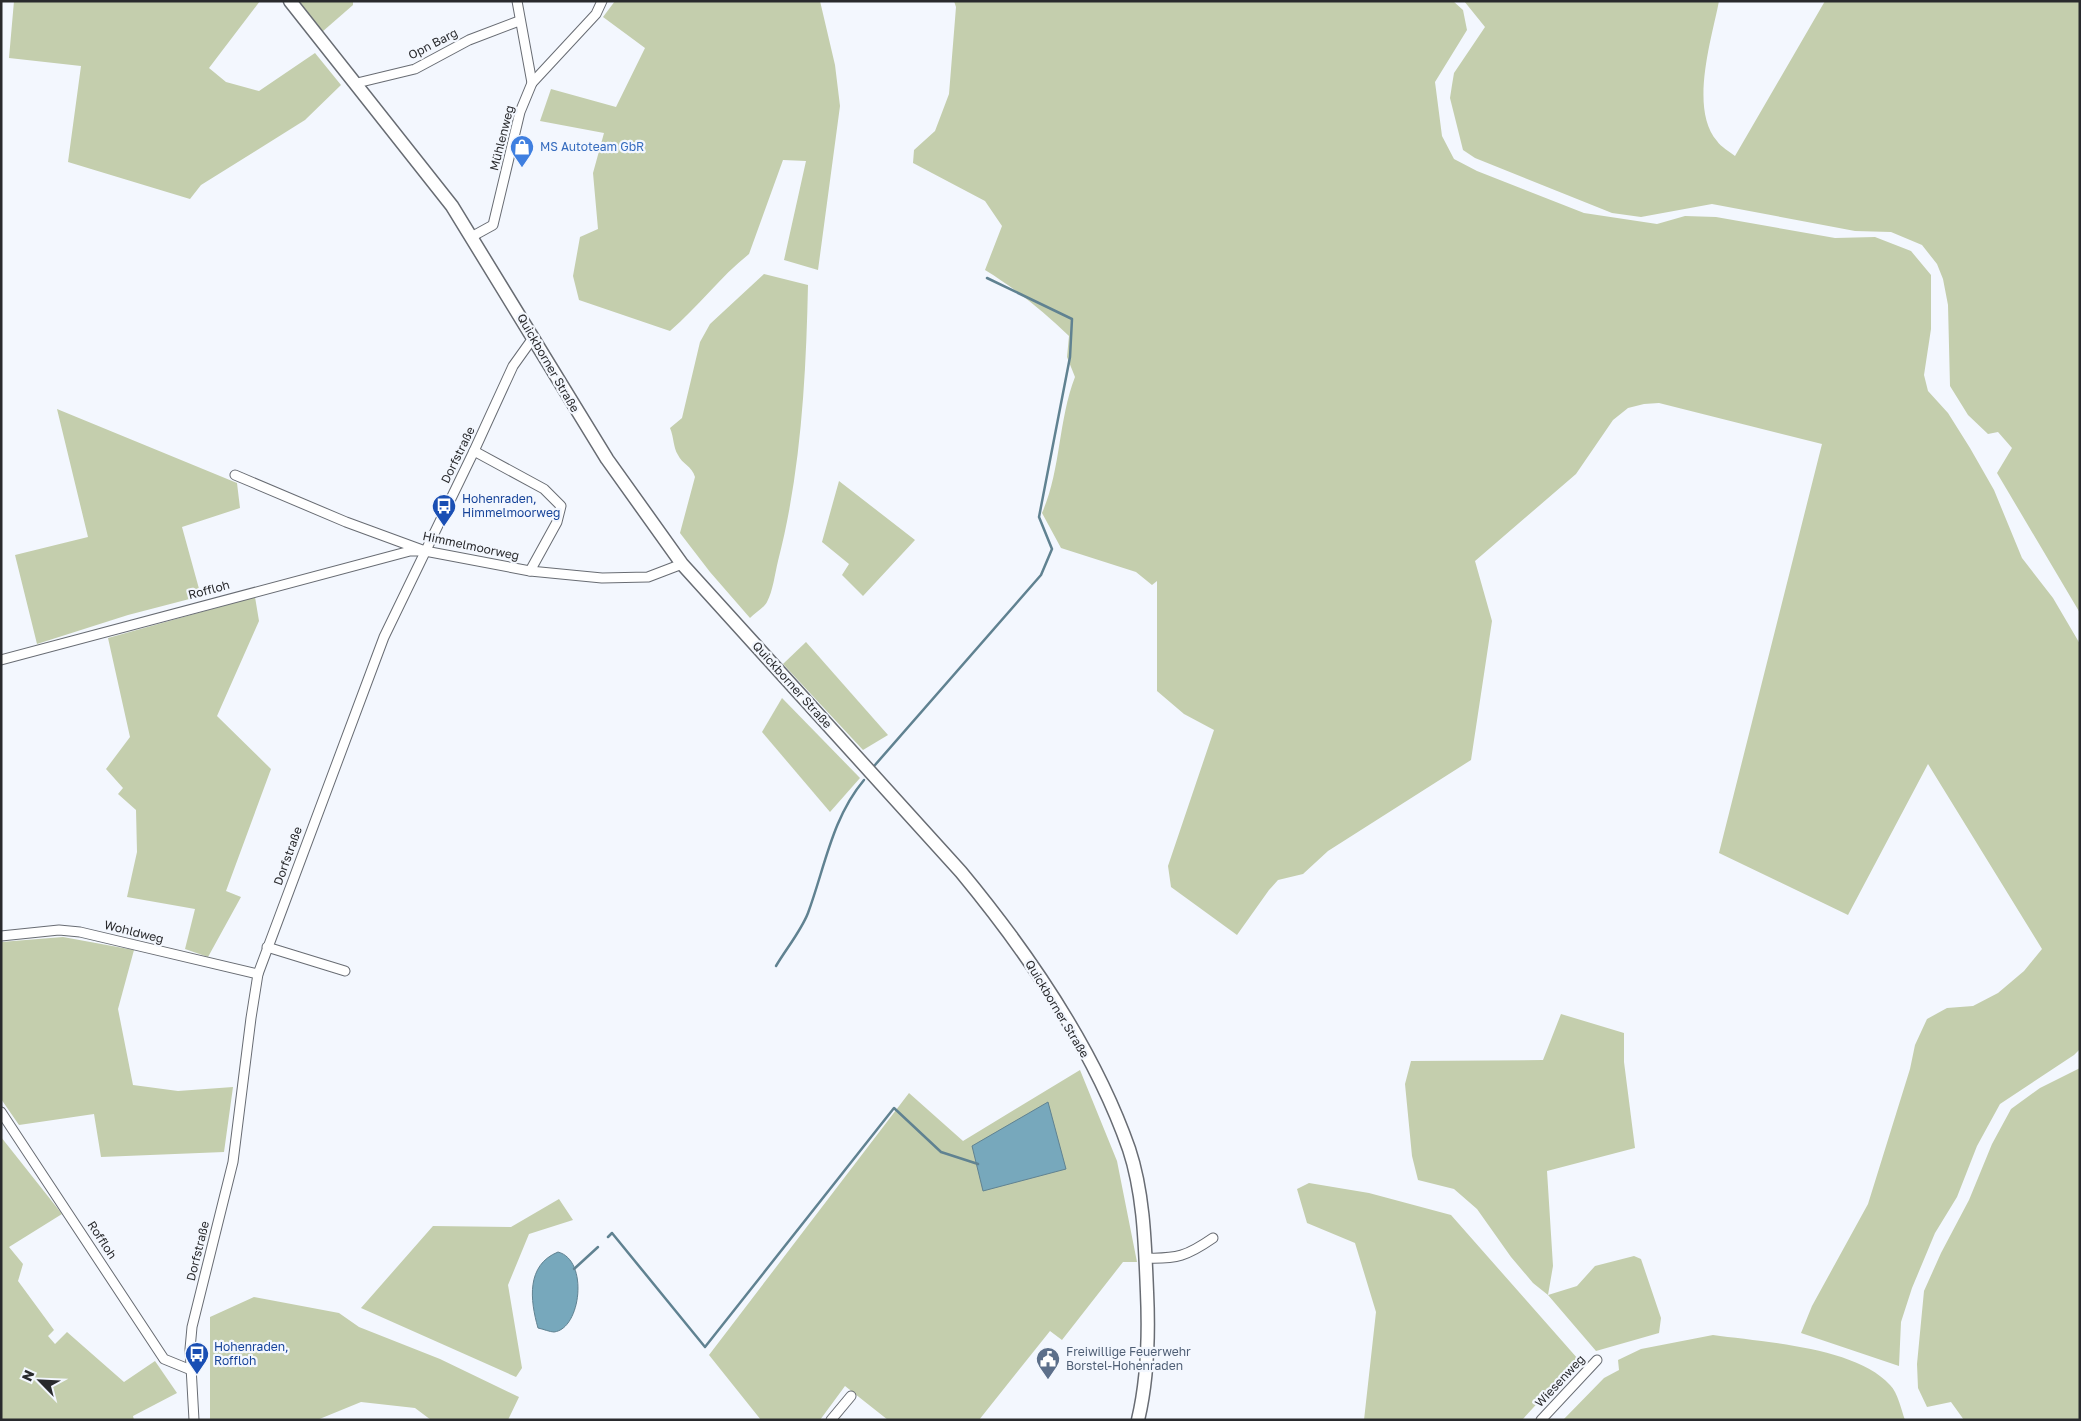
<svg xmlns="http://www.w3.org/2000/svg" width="2081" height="1421" viewBox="0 0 2081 1421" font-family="'Golos Text',sans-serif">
<rect width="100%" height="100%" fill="#f3f7fe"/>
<g fill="#c4cead">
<path d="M14 1H260L209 68 226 82 259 91 315 53 341 85 305 120 201 185 190 199 68 162 81 66 9 58Z"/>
<path d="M297 1H353V5L322 32Z"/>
<path d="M615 1H820L835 65 840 106 818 270 784 260 806 161 783 160 749 254C720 277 698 307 670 331L579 300 573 276 580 237 598 229 593 173 604 133 540 121 551 89 616 107 645 48 603 17Z"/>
<path d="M954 1H1453L1463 10 1467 30 1435 82 1442 136 1454 159 1477 171 1584 213 1657 224 1685 216 1716 217 1835 238 1875 237 1911 251 1931 275V329L1924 375 1928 391 1948 413 1970 448 1994 490 2022 558 2053 598 2080 644V1049L2074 1055 2000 1104 1977 1146 1957 1197 1935 1233 1912 1288 1901 1322 1899 1366 1801 1333 1812 1306 1868 1204 1910 1069 1915 1045 1927 1019 1947 1008 1973 1006 1998 993 2024 971 2042 949 1928 764 1848 915 1719 853 1822 444 1659 403 1644 404 1628 408 1613 420 1576 474 1475 561 1492 621 1471 760 1328 851 1303 874 1278 880 1269 890 1237 935 1171 887 1168 866 1214 730 1184 714 1157 691V581L1152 585 1136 572 1061 548 1042 513C1061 470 1058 421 1075 377L1067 357 1069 336C1043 311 1016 289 985 270L1002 226 985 201 913 163 914 150 935 131 949 94 956 7Z"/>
<path d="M1464 1H1719C1712 38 1689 109 1717 141 1721 147 1729 151 1735 156L1825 1H2080V613L1997 473 2012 448 1998 432 1988 434 1968 415 1950 386 1948 305 1943 279 1937 264 1922 245 1891 232 1855 231 1712 204 1641 217 1612 213 1475 158 1463 150 1450 98 1452 85 1454 73 1485 27Z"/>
<path d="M764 274 808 285C806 377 801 472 778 561 775 573 773 591 767 602 764 608 755 613 750 618L710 572 680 533 695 477C692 466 682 464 678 455 673 447 674 437 670 428L682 418 700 342 710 324Z"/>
<path d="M57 409 237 483 240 508 182 527 201 596 128 615 37 644 15 555 88 537Z"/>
<path d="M839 481 915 540 863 596 842 575 849 564 822 542Z"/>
<path d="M255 597 259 621 217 716 271 769 226 891 241 897 208 957 185 949 195 909 127 897 137 852 136 810 118 794 123 788 106 769 130 737 108 638Z"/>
<path d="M806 642 888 735 863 750 783 664Z"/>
<path d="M782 698 860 778 830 812 762 732Z"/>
<path d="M63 937 134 950 118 1009 133 1085 178 1091 233 1087 224 1152 101 1157 94 1114 19 1125 1 1099V942Z"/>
<path d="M1561 1014 1624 1033V1062L1635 1148 1547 1171 1553 1266 1548 1295 1577 1286 1595 1266 1634 1256 1641 1259 1661 1318 1659 1333 1596 1351 1548 1295 1533 1283 1511 1257 1477 1209 1454 1189 1418 1180 1412 1156 1405 1084 1411 1061 1543 1060Z"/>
<path d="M2080 1068V1420H1964L1951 1402 1927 1407 1918 1388 1917 1364 1924 1291 1941 1253 1969 1200 1992 1144 2011 1109 2040 1088Z"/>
<path d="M1080 1070 1117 1161 1137 1262H1123L1062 1340 1050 1331 979 1420H888L845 1386 820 1420H761L709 1355 909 1093 963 1141Z"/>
<path d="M1 1137 62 1214 9 1247 23 1264 18 1281 54 1330 48 1336 55 1344 67 1332 124 1382 155 1361 177 1393 133 1416 134 1420H1Z"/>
<path d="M1309 1183 1369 1193 1451 1215 1578 1359 1522 1420H1364L1376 1312 1355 1243 1307 1223 1297 1189Z"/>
<path d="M559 1199 573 1220 529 1234 508 1285 522 1368 516 1377 361 1308 433 1226 511 1227Z"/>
<path d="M254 1297 339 1313 359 1327 440 1359 519 1397 508 1420H431L415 1408 361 1402 317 1420H210V1317Z"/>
<path d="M1713 1335C1763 1342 1856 1347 1890 1385 1898 1393 1901 1409 1905 1420H1563L1604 1378 1619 1370 1618 1360 1641 1349Z"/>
</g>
<g fill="#77a8bc" stroke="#608291">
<path d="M1048 1102 1066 1169 983 1191 972 1146Z"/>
<path d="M558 1252C589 1260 581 1329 554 1332 550 1332 543 1329 538 1328 530 1300 526 1265 558 1252Z"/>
</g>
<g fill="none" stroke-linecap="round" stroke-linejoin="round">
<g stroke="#608291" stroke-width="2.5">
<path d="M875 765 1041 575 1052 549 1039 517 1070 357 1072 319 987 278"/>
<path d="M776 966C786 949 801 931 808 913 825 867 832 818 864 780"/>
<path d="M608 1237 612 1233 705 1347 894 1108 941 1152 978 1164"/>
<path d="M574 1269 598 1247"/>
</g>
<g stroke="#686c73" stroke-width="11">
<g id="street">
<path d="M517 1 532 83"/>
<path d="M357 83 415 69 469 40 519 21"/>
<path d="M473 236 493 225 520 112 532 83 596 14 602 1"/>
<path d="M474 451 544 489 561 506 557 522 530 571"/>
<path d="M235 475 346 522 425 551 530 571 602 578 648 577 682 564"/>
<path d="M1 660 410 551H419"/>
<path d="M1 936 59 930 80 932 258 974"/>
<path d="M267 947 345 971"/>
<path d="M1 1112 164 1359 191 1370"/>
<path d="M1146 1258C1177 1259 1187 1256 1213 1238"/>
<path d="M194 1420 190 1349 192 1327 233 1162 251 1018 258 974 384 637 474 451 513 366 533 338"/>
<path d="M831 1420 851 1396"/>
<path d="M1541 1420 1597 1360"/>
</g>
</g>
<g stroke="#686c73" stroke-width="15">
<path id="secondary" d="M290 1 452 206 607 459 682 564 961 872C1028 953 1094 1049 1129 1149 1144 1194 1145 1245 1147 1292 1149 1335 1148 1378 1138 1420"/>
</g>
<use href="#street" stroke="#fff" stroke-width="9"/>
<use href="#secondary" stroke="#fff" stroke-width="12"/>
</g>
<defs>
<g id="shop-pin" transform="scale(1.25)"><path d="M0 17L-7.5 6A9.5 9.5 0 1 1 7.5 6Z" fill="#3f7fe0" stroke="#f3f7fe"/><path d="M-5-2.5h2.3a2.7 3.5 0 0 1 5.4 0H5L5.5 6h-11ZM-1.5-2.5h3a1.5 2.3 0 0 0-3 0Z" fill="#fff"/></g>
<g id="bus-pin" transform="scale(1.25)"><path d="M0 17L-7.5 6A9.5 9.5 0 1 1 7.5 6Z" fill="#1a4fb4" stroke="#f3f7fe"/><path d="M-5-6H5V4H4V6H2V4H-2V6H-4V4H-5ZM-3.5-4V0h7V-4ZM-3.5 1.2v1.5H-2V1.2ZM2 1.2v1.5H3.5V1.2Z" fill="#fff"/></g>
<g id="civic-pin" transform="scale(1.25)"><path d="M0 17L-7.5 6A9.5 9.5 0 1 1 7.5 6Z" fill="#5c6f8a" stroke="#f3f7fe"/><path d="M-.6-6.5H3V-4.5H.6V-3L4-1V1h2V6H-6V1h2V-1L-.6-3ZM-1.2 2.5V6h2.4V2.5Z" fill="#fff"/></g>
</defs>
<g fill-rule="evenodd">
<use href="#shop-pin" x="522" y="147"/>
<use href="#bus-pin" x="444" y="506"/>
<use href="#bus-pin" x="197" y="1354"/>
<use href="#civic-pin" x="1048" y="1359"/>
</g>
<g text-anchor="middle" stroke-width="4.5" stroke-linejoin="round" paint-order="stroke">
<g font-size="12" fill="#292a2d" stroke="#f3f7fe">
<text transform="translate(433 44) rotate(-27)" y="4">Opn Barg</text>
<text transform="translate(502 138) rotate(-76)" y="4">Mühlenweg</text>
<text transform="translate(548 363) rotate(60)" y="4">Quickborner Straße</text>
<text transform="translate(458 455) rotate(-64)" y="4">Dorfstraße</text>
<text transform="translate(471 546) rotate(12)" y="4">Himmelmoorweg</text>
<text transform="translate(209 590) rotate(-15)" y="4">Roffloh</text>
<text transform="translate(792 685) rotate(48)" y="4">Quickborner Straße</text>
<text transform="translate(288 856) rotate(-70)" y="4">Dorfstraße</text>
<text transform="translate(134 932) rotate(14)" y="4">Wohldweg</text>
<text transform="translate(1057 1009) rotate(59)" y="4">Quickborner Straße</text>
<text transform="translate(102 1240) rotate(57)" y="4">Roffloh</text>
<text transform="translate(198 1251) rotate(-76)" y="4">Dorfstraße</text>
<text transform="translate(1560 1381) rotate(-47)" y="4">Wiesenweg</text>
</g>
<g font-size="12" fill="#366cbe" stroke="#f3f7fe" text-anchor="start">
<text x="540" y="151">MS Autoteam GbR</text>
</g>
<g font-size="12" fill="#164399" stroke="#f3f7fe" text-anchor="start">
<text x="462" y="503">Hohenraden,<tspan x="462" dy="14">Himmelmoorweg</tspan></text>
<text x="214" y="1351">Hohenraden,<tspan x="214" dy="14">Roffloh</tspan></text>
</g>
<g font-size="12" fill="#4e5e75" stroke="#f3f7fe" text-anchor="start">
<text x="1066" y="1356">Freiwillige Feuerwehr<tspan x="1066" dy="14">Borstel-Hohenraden</tspan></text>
</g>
</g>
<rect width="2081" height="1421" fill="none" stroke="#292a2d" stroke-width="5"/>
<g transform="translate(40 1381) rotate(294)" stroke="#f3f7fe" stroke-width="4" paint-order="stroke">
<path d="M0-4L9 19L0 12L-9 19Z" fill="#292a2d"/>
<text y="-8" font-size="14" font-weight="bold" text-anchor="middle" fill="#292a2d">N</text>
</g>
</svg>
